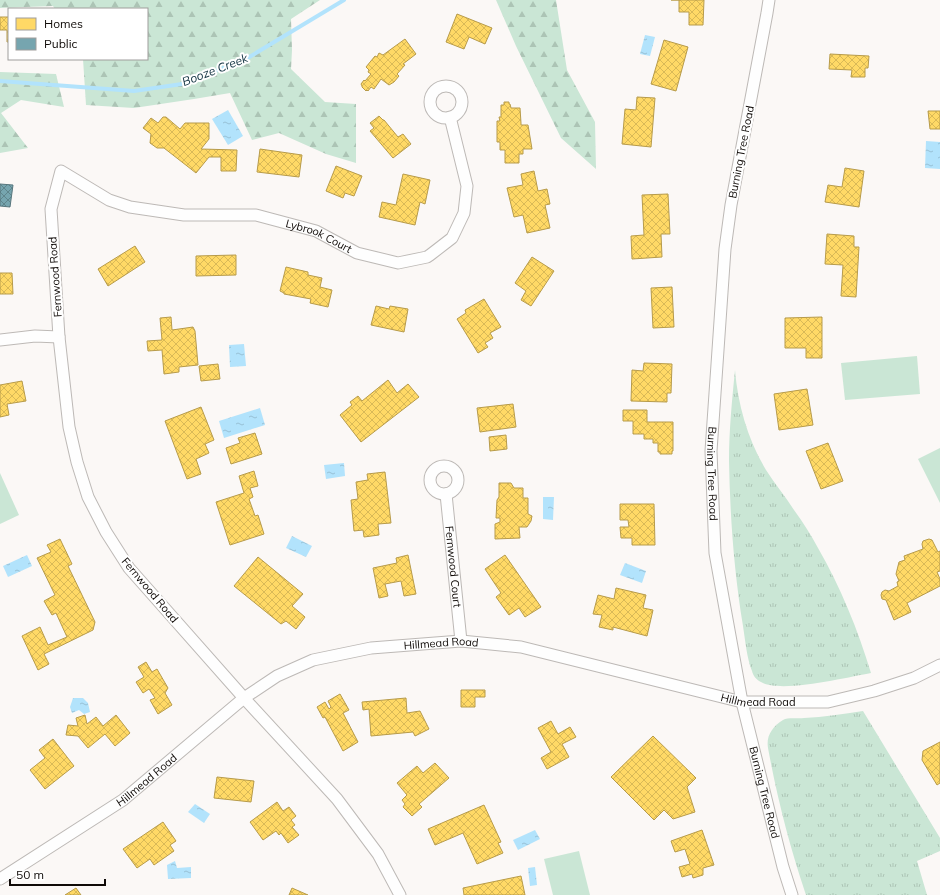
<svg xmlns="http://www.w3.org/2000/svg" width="940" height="895" viewBox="0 0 940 895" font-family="Mulish,sans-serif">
<defs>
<pattern id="grass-tufts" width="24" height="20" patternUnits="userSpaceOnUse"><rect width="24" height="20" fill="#cae6d5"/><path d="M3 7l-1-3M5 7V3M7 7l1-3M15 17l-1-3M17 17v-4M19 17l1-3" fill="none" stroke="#acc4b5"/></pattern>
<pattern id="forest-firs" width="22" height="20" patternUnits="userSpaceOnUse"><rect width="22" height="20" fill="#cae6d5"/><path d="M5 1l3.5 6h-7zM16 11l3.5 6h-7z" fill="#acc4b5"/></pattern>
<pattern id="water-ripples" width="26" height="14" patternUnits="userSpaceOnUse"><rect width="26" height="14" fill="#b2e3fc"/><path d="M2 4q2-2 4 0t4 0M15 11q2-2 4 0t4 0" fill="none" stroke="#98c1d6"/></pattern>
<pattern id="homes-cross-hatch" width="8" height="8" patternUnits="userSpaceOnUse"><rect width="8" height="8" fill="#ffd966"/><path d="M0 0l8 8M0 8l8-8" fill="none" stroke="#d9b957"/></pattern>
<pattern id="public-cross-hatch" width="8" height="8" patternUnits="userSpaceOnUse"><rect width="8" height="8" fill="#76a5af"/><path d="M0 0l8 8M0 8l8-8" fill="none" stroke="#5f858c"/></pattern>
</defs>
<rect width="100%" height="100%" fill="#fbf8f6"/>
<g fill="url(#grass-tufts)">
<path d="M735 370C738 406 748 440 766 470 775 484 785 496 794 510 803 522 811 535 818 548 841 588 858 630 871 673 848 677 780 694 761 682 757 680 753 676 752 671 747 659 745 639 743 626 734 572 730 516 729 461 729 431 732 400 735 370Z"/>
<path d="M863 711 940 838V851L917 861 927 895H806L805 892C789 844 777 797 768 748 766 736 772 727 783 720 788 717 798 719 804 718 824 717 843 714 863 711Z"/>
</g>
<g fill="url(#forest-firs)">
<path d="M0 0H320L291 19 292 50 291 69 325 102 356 104V163L326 154 279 133 252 140 230 93 194 99 134 108 86 105 83 59H147V9H55L53 6 0 8Z"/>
<path d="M496 0H556L567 70 595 122 596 169 561 138 516 46Z"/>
<path d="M0 72 56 74 64 107 21 100 1 113 28 148 0 153Z"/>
</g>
<g fill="#cae6d5">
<path d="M917 356 920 394 845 400 841 363Z"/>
<path d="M940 448V503L918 459Z"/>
<path d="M0 473 19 515 0 524Z"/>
<path d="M579 851 590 895H553L544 859Z"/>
</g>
<g fill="url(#water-ripples)">
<path d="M645 35 655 37 650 56 640 54Z"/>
<path d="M228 110 243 136 228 145 212 119Z"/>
<path d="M926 141 940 142V169L925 168Z"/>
<path d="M244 344 246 366 230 367 229 345Z"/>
<path d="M260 408 265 425 224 438 219 421Z"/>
<path d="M344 463 345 476 326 479 324 465Z"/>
<path d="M543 497H554L553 520 543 519Z"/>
<path d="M292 536 312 546 306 557 286 548Z"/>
<path d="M27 555 32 566 8 577 3 566Z"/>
<path d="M625 563 646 571 642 583 620 575Z"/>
<path d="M73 698H83L88 703 90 712 84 714 79 710 72 713 70 707Z"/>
<path d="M195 804 210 814 204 823 188 812Z"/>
<path d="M535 830 540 839 518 850 513 840Z"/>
<path d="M175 861 177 868 191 867V878L168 879 167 865Z"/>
<path d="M535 867 537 885 530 886 528 868Z"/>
</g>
<g fill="url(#homes-cross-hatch)" stroke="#b79b4a">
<path d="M671 0H704L703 25H689V12H679V0Z"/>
<path d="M457 14 492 28 485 44 469 37 464 49 446 42Z"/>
<path d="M0 17H9V42H7V30H0Z"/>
<path d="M405 39 416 54 403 64 405 65 397 74 399 76 394 82 389 85 381 79 374 89 371 87 368 91 367 90 366 91 362 87V86L361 84 364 80 365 81 371 74 368 72 369 70 366 67 375 56 377 57 379 53 383 55Z"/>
<path d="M664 40 688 47 676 91 651 84Z"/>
<path d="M830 54 869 56 868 68H865V77H851L852 70 829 69Z"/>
<path d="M637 97 655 98 651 147 622 144 625 109 636 110Z"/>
<path d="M504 102H509V104H510L511 108H520L521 123V125H528L532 149H523V154H519V163H505V150H500V142H497V121H500L499 117H501V105H504Z"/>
<path d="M928 111H940V129H930Z"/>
<path d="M379 116 383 120H384L398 137 403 134 411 144 393 158 370 131 374 128 370 123Z"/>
<path d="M163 117H166L180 129 185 123H209V139L201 149 237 150 236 171H221V157H209L196 173 164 148H157L150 143 151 134 143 128 151 118 158 123Z"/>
<path d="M260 149 302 155 299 177 257 172Z"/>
<path d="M336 166 362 176 354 196 345 193 343 198 326 191Z"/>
<path d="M845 168 864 171 859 207 825 202 828 185 842 187Z"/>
<path d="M534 171 538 191 547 189 550 204 545 205 550 228 527 233 523 215 514 217 507 188 523 185 521 174Z"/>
<path d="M403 174 430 180 425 204 420 202 415 225 379 217 382 202 396 205Z"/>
<path d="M668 194 670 234H661L662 257 632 259 631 236 644 235 642 195Z"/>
<path d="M827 234 854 236V247H859L856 297 841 296 843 265 825 264Z"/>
<path d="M135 246 145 262 108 286 98 269Z"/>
<path d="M236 255V275L196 276V256Z"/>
<path d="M532 257 554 271 531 306 521 300 526 291 515 283Z"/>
<path d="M286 267 308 272V275L322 278 320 287 332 290 328 307 310 303 311 299 284 294V293L280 291Z"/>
<path d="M0 273H12L13 294H0Z"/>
<path d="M672 287 674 327 653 328 651 288Z"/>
<path d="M484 299 501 327 490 333 493 338 485 343 488 347 478 353 457 319 466 313 465 310Z"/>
<path d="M376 306 389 309 390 306 408 309 404 332 371 325Z"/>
<path d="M171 317 172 330 193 327 195 331 198 365 179 367V372L164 374 162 350 148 351 147 341 162 340 160 318Z"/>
<path d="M822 317V358H806V348H785V318Z"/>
<path d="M644 363 672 364 671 393H667V402L631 401 632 370 643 371Z"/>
<path d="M218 364 220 379 201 381 199 366Z"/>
<path d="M388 380 397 393 408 384 419 397 361 442 340 415 352 405 350 402 358 396 362 401Z"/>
<path d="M22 381 26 401 7 404 9 415 0 417V385Z"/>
<path d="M807 389 813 425 779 430 774 394Z"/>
<path d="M513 404 516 427 480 432 477 408Z"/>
<path d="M201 407 214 440 205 444 209 453 196 459 201 474 187 479 165 421Z"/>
<path d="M623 410H647V422H673V451H672V454H660V452H658V443H653V439H644V434H633V421H623Z"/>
<path d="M255 433 262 454 231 464 226 448 240 443 238 438Z"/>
<path d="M506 435 507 449 490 451 489 437Z"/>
<path d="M828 443 843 481 821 489 806 451Z"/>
<path d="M254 471 258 486 250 488 253 497 249 499 255 516 258 515 264 534 230 545 216 502 244 493 239 476Z"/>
<path d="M385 472 391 523 378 524 379 535 364 537 363 530 354 531 351 500 358 499 356 482 368 480 367 474Z"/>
<path d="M499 483H511L514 488H523V498H528V514L532 516 531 521 527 527H519L520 538 495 539V524L500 522V518H496L497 500 499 497Z"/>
<path d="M620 504H654L655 545H632V538H621L620 527H629L628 520H620Z"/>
<path d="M60 539 72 564 68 566 95 622 93 630 44 654 49 664 38 670 22 636 40 627 48 645 67 637 56 613 52 615 44 601 55 595 37 558 51 552 47 545Z"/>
<path d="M929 539 932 540 938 552 940 551V571L937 572 940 579V586L907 603 911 612 894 620 886 600 882 599 881 595 882 592 885 590 889 591 898 586 897 582 899 581 896 574 899 562 905 560 904 556 923 549 922 544 923 541Z"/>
<path d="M408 555 416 594 404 596 401 581 385 584 388 596 379 598 373 568 397 563 396 558Z"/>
<path d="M505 555 541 607 525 617 519 608 509 615 496 597 501 593 485 569Z"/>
<path d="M258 557 303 594 292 606 305 617 296 629 286 621 281 624 234 586Z"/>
<path d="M616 588 646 595 643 608 653 610 647 636 613 627V630L599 627 602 615 593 614 598 595 614 599Z"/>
<path d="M146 662 152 672 157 669 168 688 165 693 172 705 158 714 150 700 155 698 149 689 143 693 136 682 144 677 138 667Z"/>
<path d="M461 690H485V697H475V707H461Z"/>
<path d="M340 694 349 710 343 713 358 742 343 751 325 717 323 718 317 707 325 702 329 709 331 707 328 701Z"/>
<path d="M406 698 407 713 420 711 429 729 415 736 413 732 371 736 369 709 363 710 362 702Z"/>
<path d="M85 715 87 724 96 717 103 726 116 715 130 733 115 746 105 734 88 748 78 736 66 735 68 725 78 726 76 718Z"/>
<path d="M551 721 558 734 570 727 576 737 562 744 569 757 547 769 541 758 551 752 538 728Z"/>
<path d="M653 736 696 778 687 787 695 812 673 819 664 810 654 820 611 777Z"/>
<path d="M53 739 74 766 45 789 30 770 45 758 39 750Z"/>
<path d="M940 742V783L937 785 922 760 923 751Z"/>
<path d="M435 763 449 778 419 804 422 807 412 816 403 807 405 804 402 800 407 795 397 783 417 766 423 773Z"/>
<path d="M217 777 254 781 251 802 214 798Z"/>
<path d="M277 802 283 811 289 807 296 816 291 820 295 825 292 827 299 835 288 843 281 833 279 835 276 831 263 840 250 822Z"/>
<path d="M484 805 501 842 498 843 503 853 477 864 463 833 435 845 428 829Z"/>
<path d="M163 822 176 841 170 845 174 851 154 865 150 859 137 868 123 849Z"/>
<path d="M702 830 714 865 703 868V875L693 878 692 874 682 877 679 867 690 864 685 849 675 852 671 841Z"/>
<path d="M521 876 525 895H464L463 888Z"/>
<path d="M76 888 81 895H65Z"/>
<path d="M292 888 308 895H289Z"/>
</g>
<path fill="url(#public-cross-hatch)" stroke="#57767d" d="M0 184 13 185 10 207 0 206Z"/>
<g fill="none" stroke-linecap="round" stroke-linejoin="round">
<path stroke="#b2e3fc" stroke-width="4" d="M0 81 134 91 182 84 246 59 344 0"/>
<g stroke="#bdb9b6" stroke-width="13">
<g id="minor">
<path id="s1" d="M769 0 767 13 731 205 725 249 711 451 715 553 742 702 783 867 792 895"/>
<circle cx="446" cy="102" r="16"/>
<path d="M0 340 35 336 59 337"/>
<circle cx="444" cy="480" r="14"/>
<path id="s2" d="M446 494 461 641"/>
<path id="s3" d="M0 879 123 800 244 698 277 676 313 660 371 648 461 641 521 647 742 702H828L874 691 914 678 940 665"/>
<path id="s4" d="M400 895 378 854 337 799 244 698 129 568 106 532 88 497 77 462 69 427 59 337 51 209 61 171 109 200 130 207 184 215H256L316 231 357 253 398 263 427 257 430 255 452 238 464 213 467 186 450 117"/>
</g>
</g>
<use href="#minor" stroke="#fefefe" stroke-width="11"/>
</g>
<g text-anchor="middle" stroke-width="4" stroke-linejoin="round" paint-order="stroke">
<g font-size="11" fill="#0f0a07" stroke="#fff">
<text transform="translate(741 152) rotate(-79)" y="4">Burning Tree Road</text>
<text dy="4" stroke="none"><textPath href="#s4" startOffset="1110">Lybrook Court</textPath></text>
<text transform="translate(55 277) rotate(-94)" y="4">Fernwood Road</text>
<text dy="4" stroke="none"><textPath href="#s1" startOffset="478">Burning Tree Road</textPath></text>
<text dy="4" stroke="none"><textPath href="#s2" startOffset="73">Fernwood Court</textPath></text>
<text transform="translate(150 590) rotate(50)" y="4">Fernwood Road</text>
<text dy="4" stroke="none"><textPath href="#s3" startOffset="513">Hillmead Road</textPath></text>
<text dy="4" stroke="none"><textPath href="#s3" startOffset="837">Hillmead Road</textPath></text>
<text dy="4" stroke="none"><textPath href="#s3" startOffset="177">Hillmead Road</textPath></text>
<text dy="4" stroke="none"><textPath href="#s1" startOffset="802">Burning Tree Road</textPath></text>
</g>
<g font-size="12" font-style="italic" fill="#0f303f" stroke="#fff">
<text transform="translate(215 70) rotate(-21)" y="4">Booze Creek</text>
</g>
</g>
<rect x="8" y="8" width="140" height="52" fill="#ffffff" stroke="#9f9d9c"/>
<rect x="16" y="18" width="20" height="12" fill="#ffd966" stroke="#9f9d9c"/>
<text x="44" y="28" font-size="12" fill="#0f0a07">Homes</text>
<rect x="16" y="38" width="20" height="12" fill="#76a5af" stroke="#9f9d9c"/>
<text x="44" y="48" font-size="12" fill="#0f0a07">Public</text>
<path d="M10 879v6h95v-6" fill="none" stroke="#0f0a07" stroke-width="2"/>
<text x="16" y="879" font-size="12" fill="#0f0a07" stroke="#ffffff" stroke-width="3" paint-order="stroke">50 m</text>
</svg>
